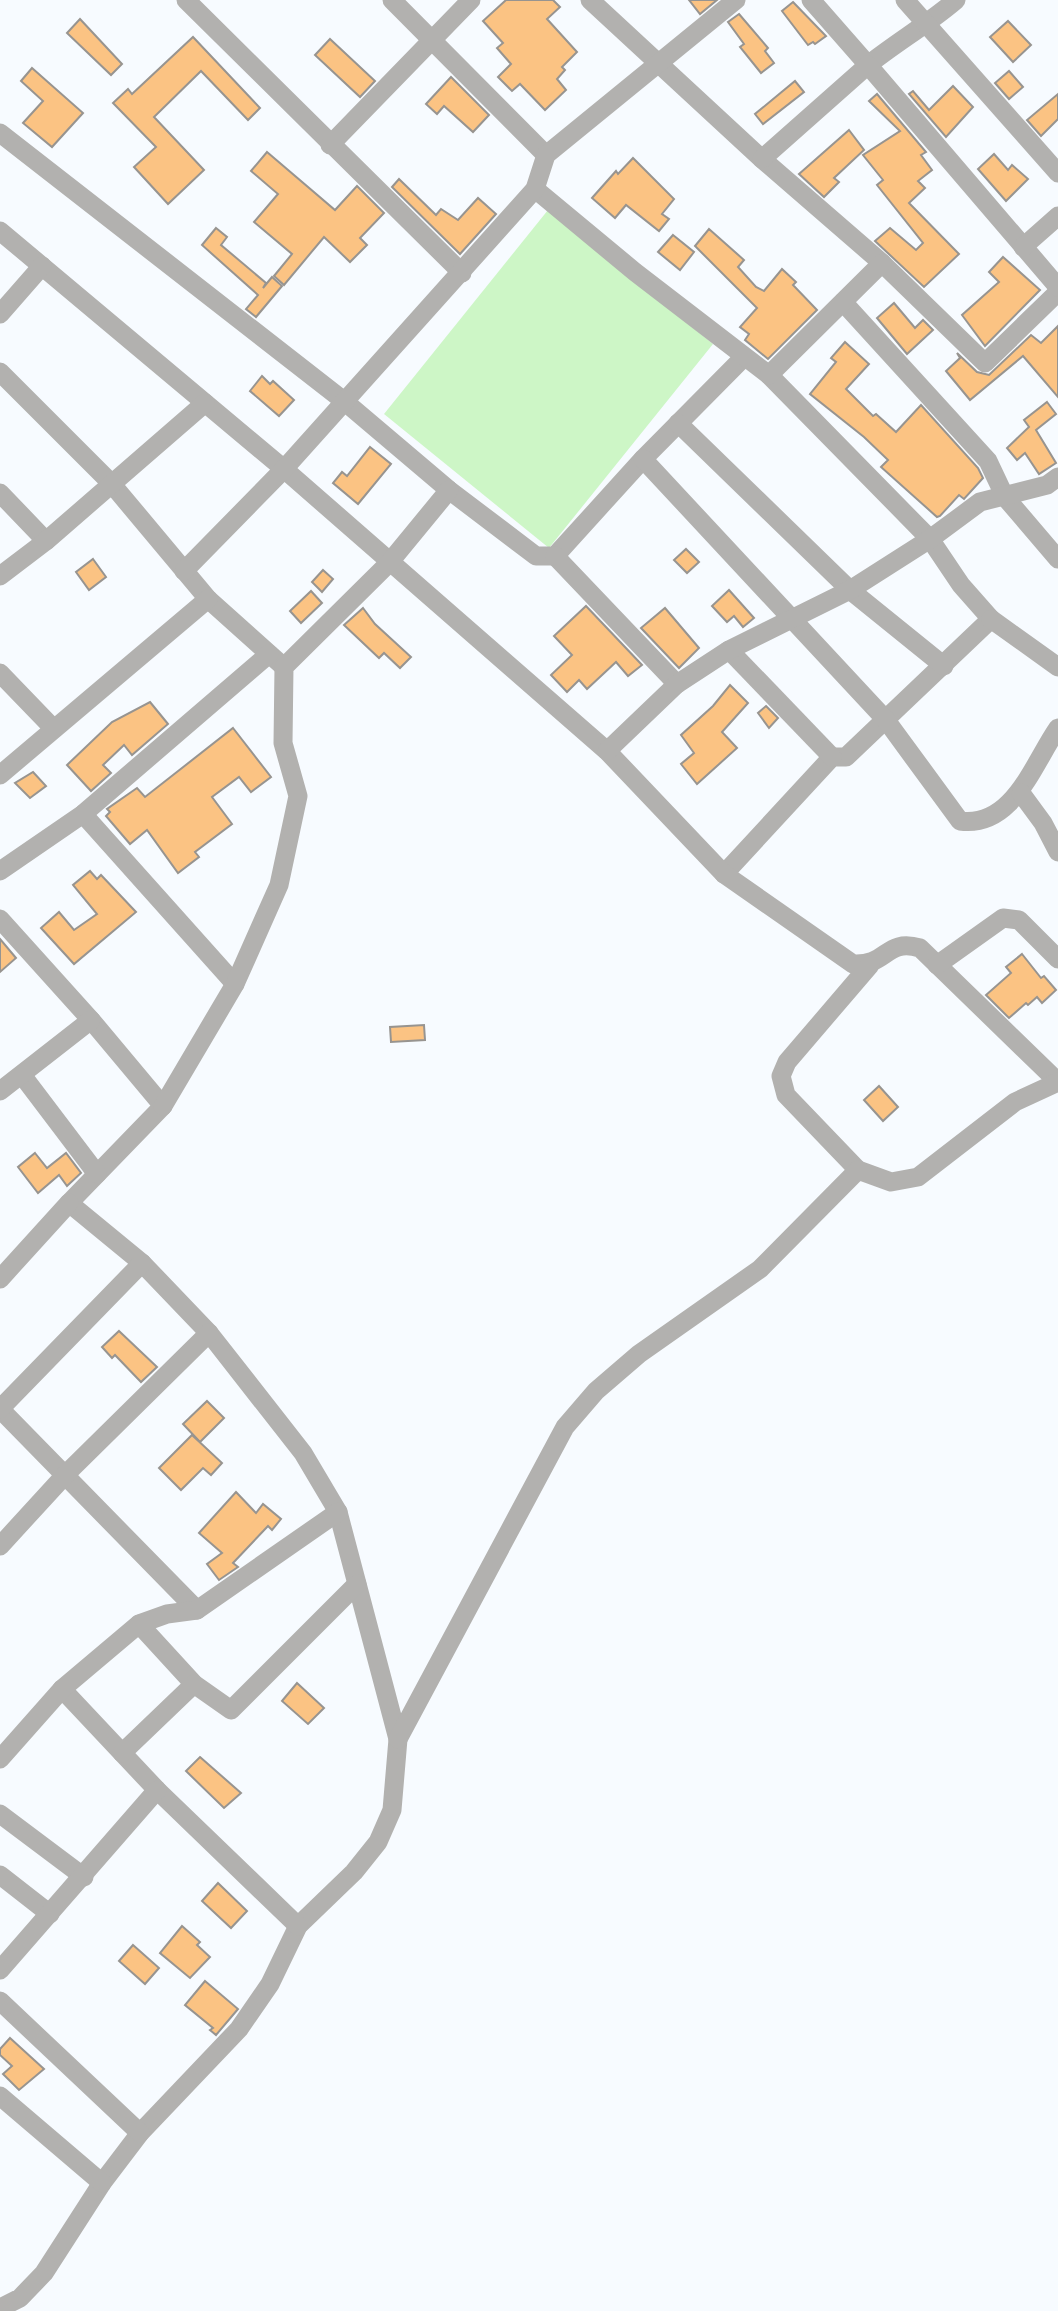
<svg xmlns="http://www.w3.org/2000/svg" width="1058" height="2311" viewBox="0 0 1058 2311" font-family="Ubuntu,sans-serif">
<rect width="100%" height="100%" fill="#f7fbff"/>
<path fill="#cdf6c6" d="M548 210 713 344 549 548 384 414Z"/>
<g fill="#fbc383" stroke="#979490" stroke-width="2">
<path d="M506 0H553L560 7 547 19 577 52 562 67 565 70 557 79 566 90 545 110 520 84 512 91 498 77 511 64 497 48 503 43 483 21Z"/>
<path d="M689 0H717L700 14Z"/>
<path d="M793 2 826 36 815 44 813 42 808 45 782 11Z"/>
<path d="M739 14 768 48 765 51 774 63 761 73 740 47 744 44 728 22Z"/>
<path d="M80 19 122 64 111 75 67 33Z"/>
<path d="M1008 21 1031 45 1013 62 990 37Z"/>
<path d="M193 37 260 108 248 120 201 71 154 117 204 170 168 204 134 167 156 147 113 103 128 89 132 94Z"/>
<path d="M330 39 375 81 360 97 315 55Z"/>
<path d="M32 68 83 113 52 147 23 123 43 101 21 81Z"/>
<path d="M1009 71 1023 87 1009 99 995 83Z"/>
<path d="M451 77 489 115 473 132 444 106 437 114 426 104Z"/>
<path d="M795 81 804 92 763 124 755 114Z"/>
<path d="M953 86 973 107 946 137 909 94 913 91 929 110Z"/>
<path d="M877 94 926 152 921 155 932 170 918 181 925 188 909 203 959 254 924 287 875 241 890 228 916 250 923 243 877 185 883 180 863 155 900 131 869 101Z"/>
<path d="M1058 94V119L1041 136 1027 120Z"/>
<path d="M849 130 864 150 834 178 839 182 824 197 799 174Z"/>
<path d="M267 152 335 210 357 186 384 213 360 238 367 245 350 262 324 237 284 285 274 276 292 254 254 222 278 194 251 171Z"/>
<path d="M994 154 1008 170 1012 165 1028 179 1006 201 978 169Z"/>
<path d="M633 158 674 199 662 214 669 219 659 231 626 205 615 218 592 198 616 171 618 174Z"/>
<path d="M399 179 436 215 441 209 458 220 478 198 496 214 460 254 392 187Z"/>
<path d="M216 228 227 237 221 245 266 283 263 288 272 277 282 286 256 317 246 309 258 295 202 245Z"/>
<path d="M709 229 744 260 738 267 756 287 764 291 782 269 796 282 793 285 817 310 768 359 745 340 749 334 740 327 757 308 695 246Z"/>
<path d="M673 235 694 252 680 270 658 252Z"/>
<path d="M1003 257 1040 290 985 346 962 315 999 282 989 272Z"/>
<path d="M894 303 915 328 923 320 933 330 907 354 877 318Z"/>
<path d="M1058 326V397L1023 356 970 400 946 371 960 358 957 353 977 372 989 375 1031 335 1041 343Z"/>
<path d="M845 342 869 364 846 389 873 416 876 414 896 432 921 405 978 468 983 478 964 499 959 495 940 516 937 517 881 467 888 460 864 437 810 394 836 362 831 358Z"/>
<path d="M262 376 270 384 273 381 294 400 279 416 250 391Z"/>
<path d="M1047 402 1056 414 1036 430 1056 463 1039 474 1025 453 1017 460 1007 448 1029 427 1024 420Z"/>
<path d="M370 447 391 464 358 504 333 483 342 472 347 476Z"/>
<path d="M686 549 699 562 687 573 674 560Z"/>
<path d="M93 559 106 577 89 590 76 572Z"/>
<path d="M323 570 333 579 322 592 312 582Z"/>
<path d="M729 590 754 618 743 627 734 616 727 622 712 606Z"/>
<path d="M311 591 322 603 301 623 290 611Z"/>
<path d="M586 606 642 665 628 676 616 662 587 689 579 680 567 692 551 675 572 655 554 636Z"/>
<path d="M363 608 375 624 411 657 400 668 384 653 379 658 344 625Z"/>
<path d="M665 608 699 648 679 668 641 628Z"/>
<path d="M730 685 748 703 722 732 737 748 697 784 681 764 694 753 681 735 713 706Z"/>
<path d="M150 702 168 724 132 755 124 745 103 765 111 773 91 791 67 765 112 722Z"/>
<path d="M766 706 778 718 769 728 758 713Z"/>
<path d="M233 728 271 777 251 792 239 777 212 797 232 824 195 852 199 857 178 873 147 830 130 844 106 816 110 812 107 809 137 788 145 797Z"/>
<path d="M33 772 46 786 30 798 15 783Z"/>
<path d="M90 871 97 879 101 875 136 912 74 964 41 928 59 912 74 930 97 914 73 885Z"/>
<path d="M0 939 16 958 0 972Z"/>
<path d="M1022 954 1041 978 1044 976 1056 990 1042 1003 1037 997 1028 1005 1026 1003 1009 1018 986 995 1011 973 1006 967Z"/>
<path d="M424 1025 425 1040 391 1042 390 1027Z"/>
<path d="M879 1086 898 1107 883 1121 864 1100Z"/>
<path d="M35 1153 47 1168 66 1153 81 1173 67 1186 59 1175 38 1193 18 1167Z"/>
<path d="M119 1331 157 1367 141 1382 115 1355 112 1358 102 1347Z"/>
<path d="M207 1401 224 1418 200 1442 183 1424Z"/>
<path d="M192 1435 222 1463 211 1475 203 1468 181 1490 159 1468Z"/>
<path d="M236 1492 256 1513 263 1504 281 1519 272 1530 268 1526 233 1563 238 1567 219 1580 207 1564 222 1553 199 1533Z"/>
<path d="M297 1683 324 1708 308 1724 282 1701Z"/>
<path d="M200 1757 241 1793 224 1808 186 1771Z"/>
<path d="M218 1883 247 1911 231 1928 202 1901Z"/>
<path d="M182 1926 200 1942 197 1945 210 1957 190 1978 160 1953Z"/>
<path d="M133 1945 159 1968 145 1984 119 1961Z"/>
<path d="M205 1981 238 2009 216 2035 210 2030 213 2028 185 2005Z"/>
<path d="M10 2038 44 2069 19 2090 3 2074 12 2066 0 2055V2049Z"/>
</g>
<g fill="none" stroke-linecap="round" stroke-linejoin="round">
<g stroke="#b2b1af" stroke-width="19">
<path d="M186 0 462 273"/>
<path d="M392 0 546 155"/>
<path d="M590 0 762 159 882 263 985 363 1058 292"/>
<path d="M811 0 868 65C897 42 928 24 956 0"/>
<path d="M905 0 1058 173"/>
<path d="M0 133 344 401 449 490 536 556H555L643 459 744 357"/>
<path d="M330 145 471 0"/>
<path d="M762 159 868 65 1058 287"/>
<path d="M535 189 635 272 769 375 930 539 961 585 991 619 846 757H832L724 874"/>
<path d="M0 231 284 469 607 751 724 874 853 964C888 966 885 938 920 948L1058 1082"/>
<path d="M1023 247 1058 216"/>
<path d="M843 302 988 461 1005 497 1058 559"/>
<path d="M0 314 42 266"/>
<path d="M0 372 111 483 208 599 284 667"/>
<path d="M769 375 882 263"/>
<path d="M678 423 850 590 944 666"/>
<path d="M643 459 886 720 960 821C1013 828 1033 764 1058 728"/>
<path d="M0 493 46 541"/>
<path d="M555 556 677 684"/>
<path d="M184 571 284 469 535 189 546 155 736 0"/>
<path d="M0 576 46 541 205 403"/>
<path d="M991 619 1058 667"/>
<path d="M729 650 832 757"/>
<path d="M0 673 53 728"/>
<path d="M607 751 677 684 729 650 850 590 930 539 980 502 1047 485 1058 477"/>
<path d="M0 775 208 599"/>
<path d="M1021 793 1043 823 1058 852"/>
<path d="M83 814 235 984"/>
<path d="M0 871 83 814 269 654"/>
<path d="M0 919 91 1020 163 1106 69 1203 142 1263 209 1333 303 1453 338 1512 398 1739 392 1810 378 1842 354 1872 298 1926 270 1984 239 2029 140 2133 102 2183 44 2273 20 2298 0 2308"/>
<path d="M937 965 1003 918 1019 920 1058 959"/>
<path d="M22 1075 97 1174"/>
<path d="M0 1091 91 1020"/>
<path d="M163 1106 235 984 279 885 298 796 283 743 284 667 389 563 449 490"/>
<path d="M858 1170 786 1095 781 1076 787 1062 870 965"/>
<path d="M0 1279 69 1203"/>
<path d="M0 1409 197 1610"/>
<path d="M0 1409 142 1263"/>
<path d="M0 1546 66 1474 209 1333"/>
<path d="M139 1624 194 1684 231 1710 357 1584"/>
<path d="M62 1689 157 1790 298 1926"/>
<path d="M398 1739 565 1427 596 1391 639 1354 760 1269 858 1170 891 1182 918 1177 1015 1102 1058 1082"/>
<path d="M122 1753 194 1684"/>
<path d="M0 1759 62 1689 139 1624 167 1614 197 1610 338 1512"/>
<path d="M0 1814 84 1877"/>
<path d="M0 1875 50 1914"/>
<path d="M0 1970 157 1790"/>
<path d="M0 2001 140 2133"/>
<path d="M0 2096 102 2183"/>
</g>
</g>
</svg>
